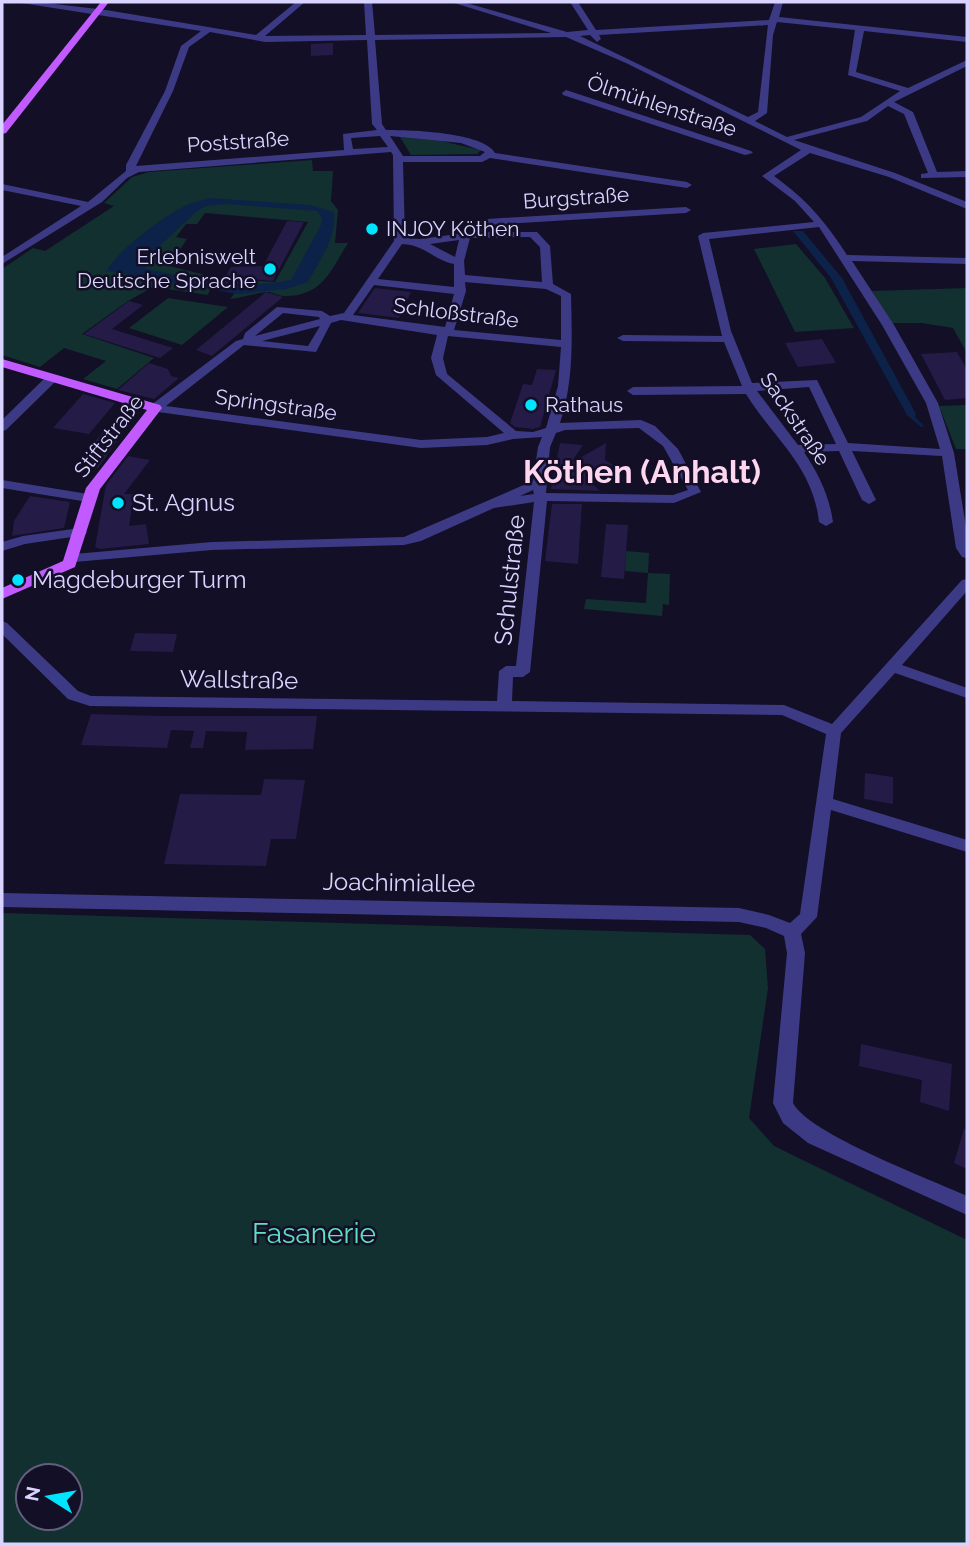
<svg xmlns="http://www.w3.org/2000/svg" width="969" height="1546" viewBox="0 0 969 1546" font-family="Raleway,sans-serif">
<rect width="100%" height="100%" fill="#130f26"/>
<g fill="#12302f" fill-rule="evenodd">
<path d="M400 137 441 141 481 150 477 154 411 155Z"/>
<path d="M312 160 313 171H333L331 201 338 210 335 243H348C331 270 322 297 284 296 279 296 273 292 268 292 259 292 242 298 230 299L245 280 275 282 308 222 205 213 197 224H186L176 237 187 239 169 266 214 277 208 295 153 287 128 301 82 334 154 358 117 389 83 379 106 361 64 348 40 367 2 355V269L33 248 45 251 114 206 104 203 132 177 149 172Z"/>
<path d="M796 244 825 278 854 328 795 332 754 249Z"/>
<path d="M967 288V353L953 328 922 323H890L872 291Z"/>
<path d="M168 298 228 307 182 345 129 328Z"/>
<path d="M967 405V449H956L939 406Z"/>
<path d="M626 551 649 553 648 573 670 574 669 605 663 604 662 616 584 609 586 599 646 603 648 573 625 571Z"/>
<path d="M2 913 750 935 765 949 768 988 749 1118 774 1146 967 1240V1544H2ZM28 1476H70V1518H28Z"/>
</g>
<g fill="#0c2248" fill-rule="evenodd">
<path d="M209 198 310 205 334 212C337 237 320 260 308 282L286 289 238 294 107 271C114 253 164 216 183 207 191 202 200 201 209 198ZM226 204 317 211 322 218 321 225 291 280C241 291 195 279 147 269L141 263 196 212 206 206Z"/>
<path d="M793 231H803L842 278 916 414 915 417 924 426 921 427 907 415 831 278Z"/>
</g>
<g fill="#241b47">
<path d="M333 43V55L311 56V44Z"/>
<path d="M287 221 304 222 273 281 242 278 238 285 221 283 231 267 263 266Z"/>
<path d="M375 288 411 292 399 318 358 313Z"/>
<path d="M266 292 283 297 212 356 196 350Z"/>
<path d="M129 301 143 305 112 329 173 348 160 358 84 334Z"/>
<path d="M822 339 836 363 798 367 785 343Z"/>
<path d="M957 352 967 370V398L945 400 921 354Z"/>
<path d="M149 363 168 369 171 376 179 378 154 399 118 390Z"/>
<path d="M537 369 556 370 540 427 533 429 515 427 510 423 523 384 532 385Z"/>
<path d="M83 394 115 403 89 434 53 428Z"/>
<path d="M105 429 123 432 98 468 86 466 91 460 86 459 94 449 90 448Z"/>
<path d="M560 443 583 445 571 463 606 443 605 460 613 465 605 470 624 481 586 478 600 491 551 489Z"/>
<path d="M128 456 150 460 124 494H134L129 526 146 524 149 544 100 549 95 547 106 485Z"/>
<path d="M30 496 70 502 64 528 12 536 14 521Z"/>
<path d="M552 504H582L578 564 545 561Z"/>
<path d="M606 524 628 525 624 579 601 577Z"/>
<path d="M135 633 177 634 173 652 130 651Z"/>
<path d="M91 714 162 716H317L313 749 245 750 247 732 206 731 203 748H190L194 731 171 730 167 748 81 745Z"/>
<path d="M865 773 893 777V804L864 799Z"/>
<path d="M264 779 305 780 296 839H271L266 866 164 864 180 794 261 795Z"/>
<path d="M861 1044 952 1064 949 1111 920 1102 922 1080 859 1066Z"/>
<path d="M964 1129 967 1130V1169L954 1163Z"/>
</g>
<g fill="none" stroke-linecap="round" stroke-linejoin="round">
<g fill="#3d3a85" fill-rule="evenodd">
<path d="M15 2H38L106 10 256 35 296 2H305L265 36 366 35 364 2H372L375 35 551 33 451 2H463L567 32 588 30 570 2H578L596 30 769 20 775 2H783L779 17 967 37V42L864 31 856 72 908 88 967 60V66L894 102 913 112 937 172 967 171V177L921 178V174L928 173 904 114 888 106 867 121 794 140 895 173 967 202V209L889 177 810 153 774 176C807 200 825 221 847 255L967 258V264L852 261 894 325 938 403 954 453 967 533V558L962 557 956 548 942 456 852 451 876 500 869 504 862 500 839 451 804 452C819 475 829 495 833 522L826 526 819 522C813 466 774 439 746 394L633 395 627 391 633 387 742 386 724 342 623 341 617 338 623 335 722 336 698 236 703 233 814 222 795 201 762 176 801 150 626 63 566 37 375 40 382 124 386 130C410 130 483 132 495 153L687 182 692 185 687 188 490 158 482 162H403L405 238 420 239 473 232 474 224 487 219 686 207 691 210 686 213 489 225 483 228V232H537L550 246 553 284 571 294C572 339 574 380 560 423L641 420 655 426 678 449 701 492 674 503 547 501 530 672 523 677H513L512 701 784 705 832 724 962 580 967 579V591L902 665 967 688V698L895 673 841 733 833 799 967 840V852L831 810 817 917 801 934 805 953 793 1103C809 1134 930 1179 967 1196V1215L808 1143 783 1123 773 1103 787 953 784 936 766 928 739 922 2 907V893L739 908 769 915 790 923 800 914 826 734 782 715 90 706 68 699 2 634V621L7 623 78 691 91 696 497 701 499 671 506 666H516L534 502 494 508 421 541 404 545 212 550 74 562 67 558 74 554 212 542 404 537 533 481 538 447 542 437 513 439 487 445 421 448 151 411V405L236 341 243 339 245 333 277 307 322 311 330 316 344 313 394 241 393 155 391 152 139 172 127 178 102 202 2 264V257L81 206 2 190V184L88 202 126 171V165L165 91 181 46 201 31ZM777 22 855 30 848 75 900 91 861 117 787 137 755 121 767 113 773 35ZM768 25 758 112 748 117 580 36 590 35 597 42 601 39 599 35ZM210 32 265 42 367 40 372 124 377 130 343 134 344 150 136 166 173 91 189 47ZM380 136 388 147 353 149 351 138ZM390 136 461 143 485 152 480 156H403ZM819 227 882 325 926 403 940 449 848 443 817 380 752 383 731 331 709 239ZM530 237 540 247 542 282 465 275 464 261 470 238ZM459 240 455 257 430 244ZM402 244C426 245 433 260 454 264V287L378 279ZM465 282 546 289 561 296V340L454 330 466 291ZM374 285 454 294 445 327 353 315ZM283 313 319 317 320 319 255 336ZM341 320 437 335 431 358 436 375 504 433 487 437 421 440 166 406 244 345 316 352 331 323ZM320 326 308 346 262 341ZM448 336 561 347 558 386 546 428 533 432 516 431 447 374 443 358ZM809 387 836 444 798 445 757 391ZM639 428 663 446 688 490 673 495 546 493 550 447 556 433 565 430ZM533 490 534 494 520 496Z"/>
<path d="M566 90 751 151 753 153 745 155 563 95 562 93Z"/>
<path d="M51 375 57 379 55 382 6 430 2 431V420L47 376Z"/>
<path d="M2 480 88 494 95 498 88 502 2 488Z"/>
<path d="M80 528 87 532 85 535 25 544 2 551V542L23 536Z"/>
</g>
<g fill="#c25bff" fill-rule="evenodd">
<path d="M101 2H109L6 133 2 134V125Z"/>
<path d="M2 359 160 405 162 408 100 489 75 567 2 599V588L63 561 86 488 147 410 2 367Z"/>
</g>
</g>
<g fill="#00e5ff" stroke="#130f26" stroke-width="2.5">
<circle cx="372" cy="229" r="7"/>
<circle cx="270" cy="269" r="7"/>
<circle cx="531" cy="405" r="7"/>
<circle cx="118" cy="503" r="7"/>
<circle cx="18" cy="580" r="7"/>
</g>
<g text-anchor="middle" stroke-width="5" stroke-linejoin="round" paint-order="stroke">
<g font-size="21" fill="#d9d4ff" stroke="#130f26">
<text transform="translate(662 106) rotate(18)" y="7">Ölmühlenstraße</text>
<text transform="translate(238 142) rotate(-4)" y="7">Poststraße</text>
<text transform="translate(576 198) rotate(-4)" y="7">Burgstraße</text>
<text transform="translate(456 313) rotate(7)" y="7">Schloßstraße</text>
<text transform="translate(276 405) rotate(8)" y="7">Springstraße</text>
<text transform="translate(795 419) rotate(56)" y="7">Sackstraße</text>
<text transform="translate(109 436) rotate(-52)" y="7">Stiftstraße</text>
</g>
<g font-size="21" fill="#d9d4ff" stroke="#130f26" text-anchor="start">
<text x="386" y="236">INJOY Köthen</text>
<text x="256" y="264" text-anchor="end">Erlebniswelt<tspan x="256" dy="24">Deutsche Sprache</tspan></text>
<text x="545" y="412">Rathaus</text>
</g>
<g font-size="24" fill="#d9d4ff" stroke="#130f26" text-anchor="start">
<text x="132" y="511">St. Agnus</text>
<text x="32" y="588">Magdeburger Turm</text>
</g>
<g font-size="24" fill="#d9d4ff" stroke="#130f26">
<text transform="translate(510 580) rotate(-84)" y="8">Schulstraße</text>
<text transform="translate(239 680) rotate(1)" y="8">Wallstraße</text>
<text transform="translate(399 883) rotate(1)" y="8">Joachimiallee</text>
</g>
<g font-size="28" fill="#5fe0c0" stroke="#130f26">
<text x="314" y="1243">Fasanerie</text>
</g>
<g font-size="32" font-weight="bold" fill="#ffd6f0" stroke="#130f26">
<text x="642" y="483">Köthen (Anhalt)</text>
</g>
</g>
<rect width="969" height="1546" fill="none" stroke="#d9d4ff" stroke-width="7"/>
<g transform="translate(49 1497) rotate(281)"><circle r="33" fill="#130f26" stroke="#625e7d" stroke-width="2"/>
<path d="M0-5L12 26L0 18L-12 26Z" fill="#00e5ff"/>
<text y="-10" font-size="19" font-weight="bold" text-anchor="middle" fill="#d9d4ff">N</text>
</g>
</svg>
